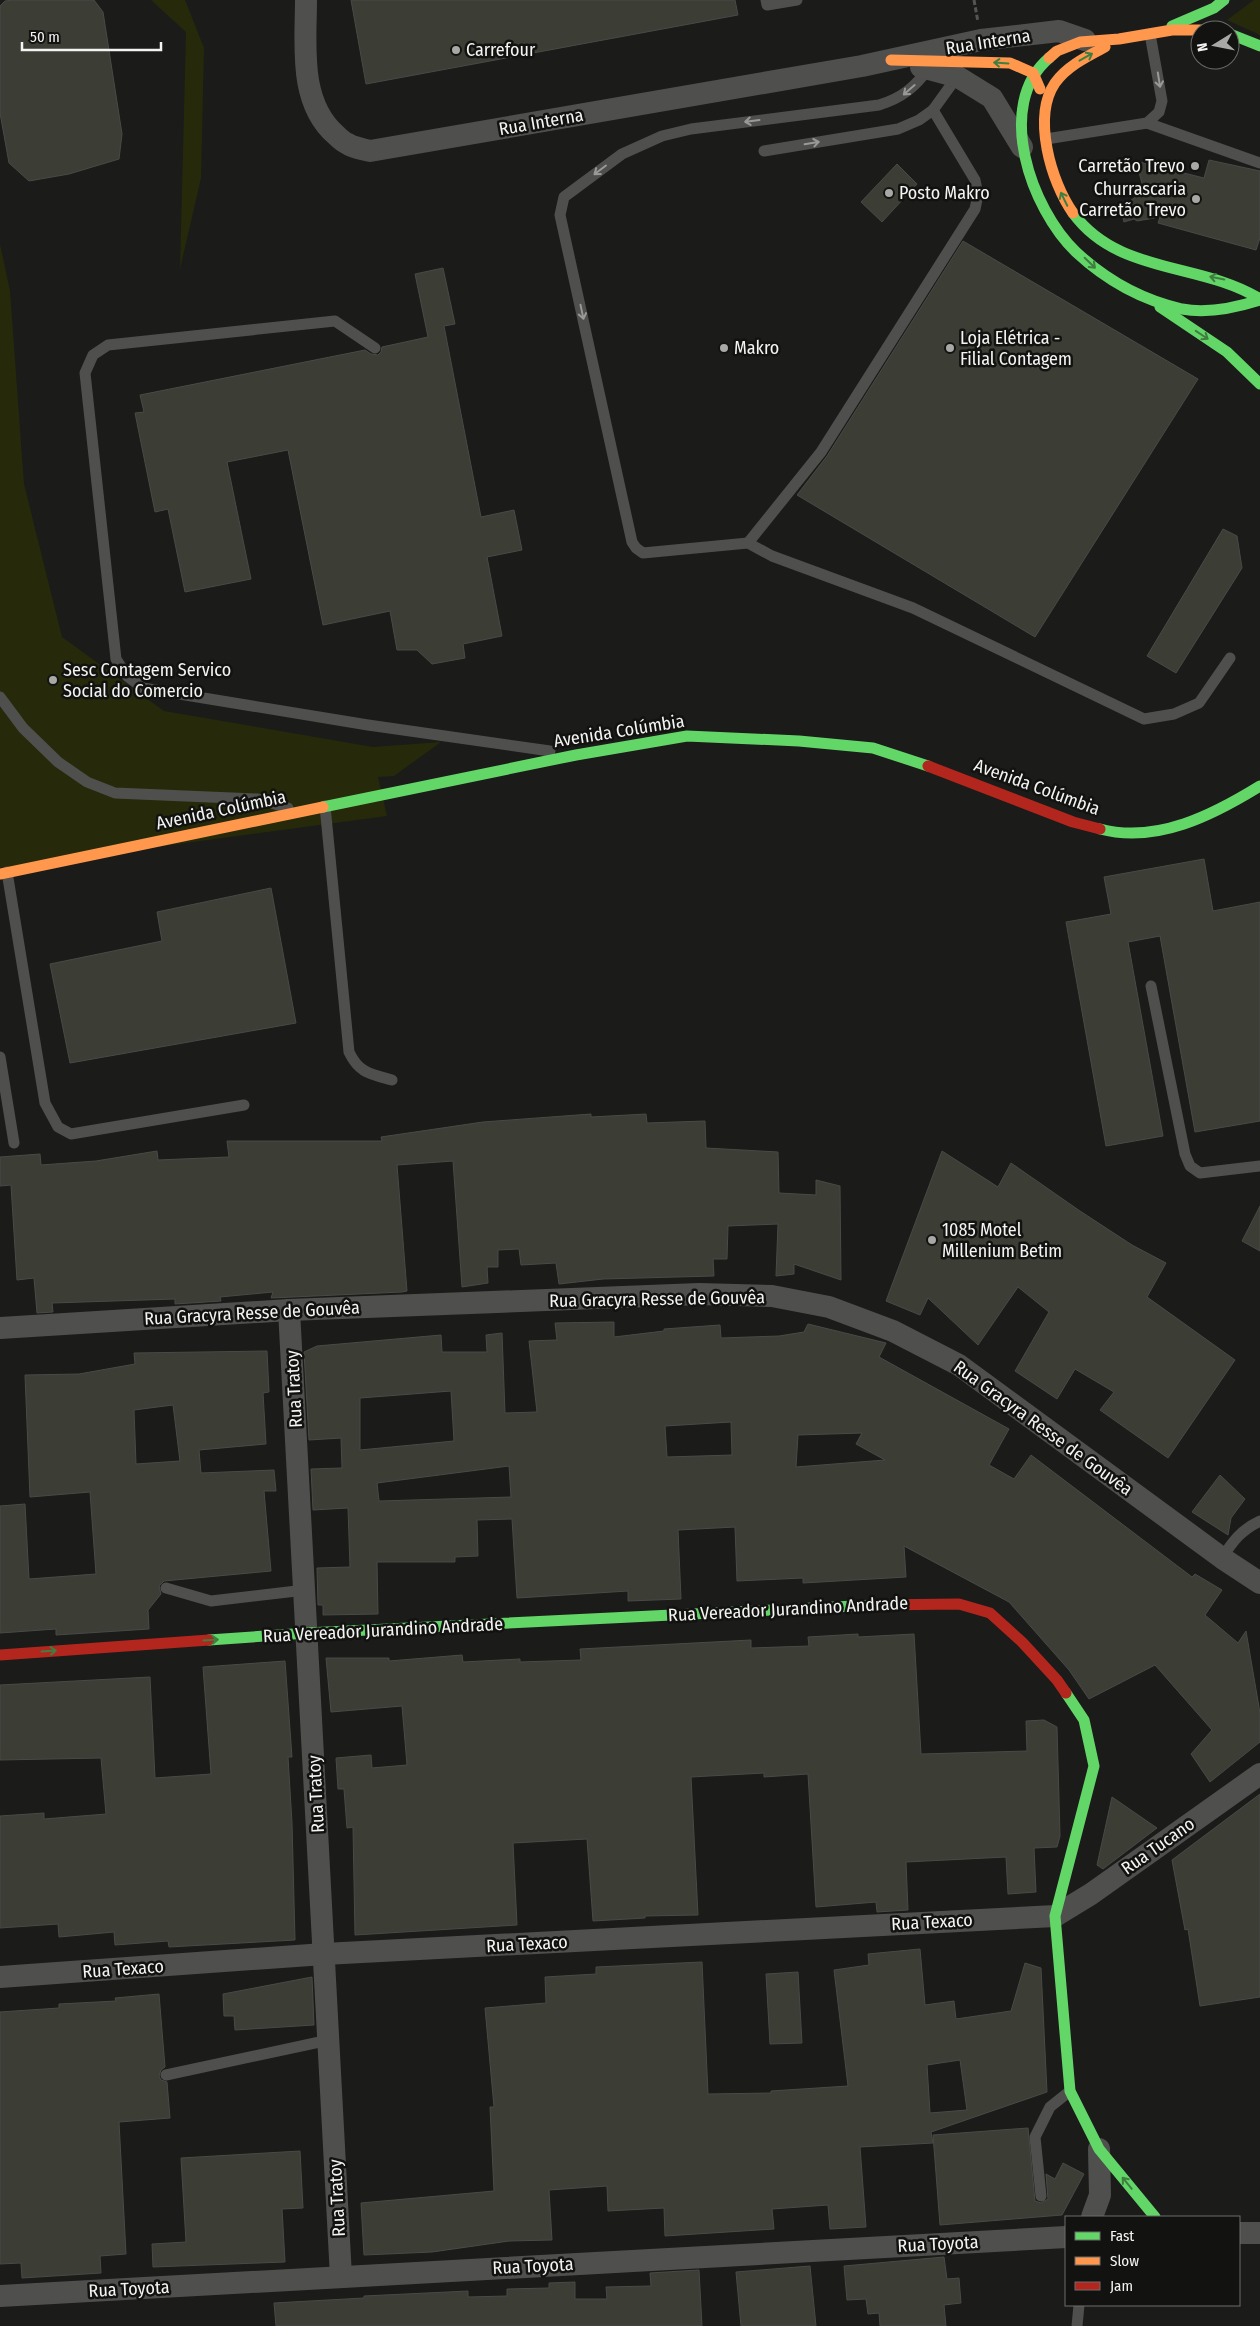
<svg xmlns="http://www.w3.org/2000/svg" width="1260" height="2326" viewBox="0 0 1260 2326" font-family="'Fira Sans Condensed',sans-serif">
<rect width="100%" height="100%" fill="#1b1b1a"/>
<g fill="#262a0a">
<path d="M151 0H185L204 48 201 178 180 269 186 32Z"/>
<path d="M1254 0H1260V35L1227 20Z"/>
<path d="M0 244 10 291 24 484 62 637 164 711 373 747 441 742 394 776 378 777 387 816 0 868Z"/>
</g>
<g fill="#3c3d35" stroke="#494948" fill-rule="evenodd">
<path d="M13 0H94L103 12 122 134 119 159 69 174 29 181 9 163 0 113V6L5 1Z"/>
<path d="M351 0H735L738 15 366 84Z"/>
<path d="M1209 160 1260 171V238L1256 250 1158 223 1160 217 1137 221 1134 219 1124 222 1120 208 1144 191 1136 161 1204 178Z"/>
<path d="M897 164 917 184 882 222 861 202Z"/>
<path d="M963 241 1198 379 1035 637 797 495 827 456Z"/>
<path d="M443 268 455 324 444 326 481 517 514 510 522 550 487 557 502 636 463 644 465 658 432 664 417 650H397L390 611 323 625 288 450 227 462 251 579 185 592 168 509 155 512 135 413 144 412 140 395 365 350 371 354 378 355 381 352 382 347 428 337 415 274Z"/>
<path d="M1223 529 1237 536 1242 568 1176 673 1147 656Z"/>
<path d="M1204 859 1213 911 1260 902V1121L1195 1132 1160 936 1128 942 1163 1136 1106 1146 1066 922 1111 914 1104 877Z"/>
<path d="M271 888 296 1023 70 1063 50 964 162 941 157 912Z"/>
<path d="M591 1114V1117L646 1114 647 1123 705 1121 706 1148 778 1152 779 1193 816 1195V1180L840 1186 841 1280 794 1264V1274L776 1276 778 1224 728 1226 727 1259H713L714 1276 603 1279 559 1284 556 1263 521 1265 519 1249 498 1250V1267H487L488 1283 462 1287 453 1161 397 1165 407 1291 402 1292 271 1298 273 1292 220 1297 221 1301 175 1304V1299L52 1303 53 1312 37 1313 34 1278 17 1280 11 1185 0 1186V1157L40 1154 41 1165 96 1161 157 1151 158 1160 229 1157 227 1141H382L381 1137 483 1122Z"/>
<path d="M942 1151 998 1187 1011 1163 1080 1211 1132 1245 1166 1263 1147 1297 1235 1360 1168 1458 1100 1410 1114 1392 1075 1369 1057 1399 1015 1371 1049 1312 1018 1287 978 1345 928 1298 920 1315 886 1301Z"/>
<path d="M1260 1206V1251L1242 1241Z"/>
<path d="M614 1322V1337L664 1331V1329L720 1325 721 1338 779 1336 804 1332 808 1324 886 1343 879 1357 1009 1429 989 1465 1014 1479 1031 1455 1192 1577 1195 1574 1222 1590 1205 1615 1238 1643 1246 1631 1260 1713V1742L1210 1782 1191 1754 1212 1730 1155 1665 1089 1699 1069 1670 1009 1602 904 1546 906 1577 803 1583V1578L737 1581 735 1527 678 1530 681 1599 628 1601V1591L517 1598 512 1519 477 1520 478 1556 455 1557V1562H377L378 1614 323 1615V1605H318L317 1568 350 1567 348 1508 313 1510 311 1469 342 1468 341 1438 309 1440 304 1352 317 1346 441 1335 442 1352H487L486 1335 502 1333 505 1413 537 1412 529 1341 557 1340 555 1323ZM451 1391 454 1441 360 1450V1398ZM731 1422 732 1455 667 1457 665 1426ZM862 1433 856 1444 885 1460 796 1467 798 1435ZM509 1466 511 1497 379 1501 377 1483Z"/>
<path d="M267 1351 269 1392 263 1393 266 1444 199 1450 201 1473 274 1470 276 1491H264L271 1571 164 1581 159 1586 161 1594 148 1610 149 1629 56 1635V1629L0 1633V1506L25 1504 29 1579 96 1574 90 1492 30 1497 25 1375 79 1374 135 1364 134 1353ZM173 1405 180 1461 136 1464 134 1410Z"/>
<path d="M1220 1475 1245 1499 1231 1518 1228 1535 1192 1512Z"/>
<path d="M858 1634V1637L914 1634 921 1754 1027 1751 1026 1721 1044 1720 1057 1727 1060 1836 1057 1847 1034 1848 1036 1892 1008 1894 1006 1857 906 1862 908 1910 877 1912 876 1902 816 1907 808 1774 764 1777V1773L691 1777 698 1915 645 1916V1918L593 1921 587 1839 513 1843 517 1925 355 1935 353 1827 347 1828 344 1789H338L336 1758 371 1755 372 1768 407 1765 402 1706 331 1712 326 1658H389V1661L462 1655 463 1662 520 1659V1662L581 1660 580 1649 751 1640V1648L809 1646 808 1637Z"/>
<path d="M285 1661 292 1757H288L292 1823 295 1940 169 1947 168 1941 115 1945 114 1932 59 1937 58 1924 0 1928V1816L44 1813V1819L106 1814 101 1758 0 1760V1685L150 1677 155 1778 211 1774 203 1667Z"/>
<path d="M1260 1794V1997L1200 2006 1188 1929 1185 1930 1172 1860Z"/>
<path d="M1112 1797 1157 1828 1103 1869 1097 1865Z"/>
<path d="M920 1949 925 2005 954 2001 956 2019 1011 2011 1025 1963 1041 1968 1047 2092 931 2132 933 2143 860 2147 866 2227 830 2229 828 2205 772 2209 774 2229 665 2236 664 2208 608 2211 607 2186 549 2190 552 2240 509 2241 432 2252 364 2255 361 2203 494 2191 490 2107H494L485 2008 546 2003 545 1977 596 1974V1967L702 1962 708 2094 771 2093V2091L848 2086 834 1970 869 1965 868 1954ZM960 2060 967 2110 930 2113 927 2065Z"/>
<path d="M798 1972 802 2043 770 2044 766 1974Z"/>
<path d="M312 1977 314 2025 235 2030 234 2016H224L223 1994Z"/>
<path d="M159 1994 165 2067 161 2070 159 2076 161 2080 167 2082 170 2118 119 2122 126 2254 100 2256 101 2273 22 2278 21 2263 0 2264V2012L59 2008V2004L116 2001 115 1998Z"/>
<path d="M1028 2128 1035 2201 1041 2203 1048 2199 1046 2174 1055 2179 1063 2163 1084 2174 1062 2215 940 2225 933 2135Z"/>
<path d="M300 2151 303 2208 282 2209 285 2262 153 2267 152 2244 186 2242 181 2158Z"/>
<path d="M944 2257 947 2279 959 2278 961 2303 944 2305 946 2326H880L879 2313 868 2314 866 2299 847 2300 844 2266Z"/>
<path d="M810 2266 816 2326H741L736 2272Z"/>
<path d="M699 2270 702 2326H276L274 2303 364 2298V2296L468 2291V2297L507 2296V2289L549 2288V2283L575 2282V2299H607L606 2287 651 2286 650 2273Z"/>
</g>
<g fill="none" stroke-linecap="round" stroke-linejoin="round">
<path stroke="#545554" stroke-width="3" stroke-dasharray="5 2.5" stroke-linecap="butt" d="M974 0 978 22"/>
<g stroke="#4f4f4e" stroke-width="11">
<path d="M766 0 767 5 797 0"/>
<path d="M929 68C915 87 902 98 879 105L691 129 662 136 622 154 564 197 560 215 632 542 636 548 643 553 748 543 772 556 913 608 1144 719 1174 714 1199 703 1230 658"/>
<path d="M1147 123 1260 163"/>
<path d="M1046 139 1147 123 1159 112 1162 101 1150 34"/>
<path d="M764 151 898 129 919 120 933 110 959 74"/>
<path d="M375 348 335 321 108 345 93 355 85 373 116 659 127 676 143 688 368 725 550 751"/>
<path d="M748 543 821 452 975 209 978 195 975 180 933 110"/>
<path d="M0 697 23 728 58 762 87 782 115 793 258 799 288 808"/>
<path d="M325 806 349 1052C359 1073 370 1074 392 1080"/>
<path d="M7 872 45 1103 58 1127 71 1134 244 1105"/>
<path d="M1151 986 1185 1154 1190 1166 1200 1173 1260 1166"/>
<path d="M0 1057 14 1143"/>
<path d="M1222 1558C1233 1541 1241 1530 1260 1521"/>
<path d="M166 1588 211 1601 305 1590"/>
<path d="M166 2075 329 2040"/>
<path d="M1041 2196 1035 2137 1050 2107 1070 2091"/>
<path d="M1077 2326 1079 2305"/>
</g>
<g stroke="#4f4f4e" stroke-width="22">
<path d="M306 0C306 44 298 102 336 135 339 138 343 142 348 144 354 148 363 149 370 151L862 66 981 40 1059 31 1085 40"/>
<path d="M921 67 958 77 992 98 1022 147"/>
<path d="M289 1310 341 2277"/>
<path d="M0 1328 289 1310 699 1294 772 1296 829 1307 893 1331 959 1365 1222 1558 1260 1583"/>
<path d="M0 1977 324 1954 1055 1916 1091 1894 1260 1774"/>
<path d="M1092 2217 1100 2195 1099 2149"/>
<path d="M1239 2233H1260"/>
<path d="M0 2296 1066 2237"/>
</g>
<g stroke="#63d668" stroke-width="11">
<path d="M1172 26 1214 8 1224 0"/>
<path d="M1230 34 1260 46"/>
<path d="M1049 58C994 105 1031 209 1076 252 1105 279 1142 300 1182 309 1208 314 1235 308 1260 300"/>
<path d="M1073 213C1118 275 1201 262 1260 299"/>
<path d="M1160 307 1227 352 1260 384"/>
<path d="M323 807 576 755 687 736 799 741 873 748 928 766"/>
<path d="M1100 829C1157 844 1213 815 1260 786"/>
<path d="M209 1640 307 1633 875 1605"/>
<path d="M1066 1693 1084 1720 1094 1766 1055 1916 1070 2091 1099 2149 1155 2217"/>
</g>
<g stroke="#ff974d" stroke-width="11">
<path d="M1049 58 1057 51 1080 42 1119 39 1172 30H1205"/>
<path d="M891 60 1010 63 1033 73 1040 89"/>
<path d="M1073 213C1051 182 1032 117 1055 83 1067 66 1088 56 1105 47"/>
<path d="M0 874 323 807"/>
</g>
<g stroke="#b3261e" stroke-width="11">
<path d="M928 766 1073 822 1100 829"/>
<path d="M875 1605 959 1604 990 1613 1022 1642 1057 1680 1066 1693"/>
<path d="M0 1655 209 1640"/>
</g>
</g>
<defs><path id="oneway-shaft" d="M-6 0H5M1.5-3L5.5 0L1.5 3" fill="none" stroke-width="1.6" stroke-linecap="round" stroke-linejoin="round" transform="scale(1.25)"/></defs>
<g stroke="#3f7e40">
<use href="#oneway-shaft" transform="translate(1086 57) rotate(-29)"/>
<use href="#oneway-shaft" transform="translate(1001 63) rotate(-176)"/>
<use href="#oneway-shaft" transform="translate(1064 199) rotate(-116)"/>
<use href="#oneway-shaft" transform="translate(1090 263) rotate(44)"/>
<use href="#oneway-shaft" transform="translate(1217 278) rotate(-168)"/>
<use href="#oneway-shaft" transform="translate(1202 335) rotate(34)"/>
<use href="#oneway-shaft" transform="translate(211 1640) rotate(-4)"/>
<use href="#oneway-shaft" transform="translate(49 1651) rotate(-4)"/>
<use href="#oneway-shaft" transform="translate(1127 2183) rotate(-129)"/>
</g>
<g stroke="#999a98">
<use href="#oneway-shaft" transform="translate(1159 80) rotate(81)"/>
<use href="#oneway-shaft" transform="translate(909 90) rotate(139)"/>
<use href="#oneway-shaft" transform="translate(752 121) rotate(173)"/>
<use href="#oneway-shaft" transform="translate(812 143) rotate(-9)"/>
<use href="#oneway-shaft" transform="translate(600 170) rotate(143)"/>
<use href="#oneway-shaft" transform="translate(582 312) rotate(78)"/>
</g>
<g fill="#a8a9a7" stroke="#121310" stroke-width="2">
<circle cx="456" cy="50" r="5"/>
<circle cx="1195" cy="166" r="5"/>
<circle cx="889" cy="193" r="5"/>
<circle cx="1196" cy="199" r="5"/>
<circle cx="724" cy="348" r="5"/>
<circle cx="950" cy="348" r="5"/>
<circle cx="53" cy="680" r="5"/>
<circle cx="932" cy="1240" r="5"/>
</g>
<g text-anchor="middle" stroke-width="5" stroke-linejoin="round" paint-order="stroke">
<g font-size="18" fill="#f4f5f3" stroke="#121310">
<text transform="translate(988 42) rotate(-9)" y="6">Rua Interna</text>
<text transform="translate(541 122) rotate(-10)" y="6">Rua Interna</text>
<text transform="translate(619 731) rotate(-9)" y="6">Avenida Colúmbia</text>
<text transform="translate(1037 787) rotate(20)" y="6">Avenida Colúmbia</text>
<text transform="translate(221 810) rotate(-12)" y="6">Avenida Colúmbia</text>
<text transform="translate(657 1299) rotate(-1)" y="6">Rua Gracyra Resse de Gouvêa</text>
<text transform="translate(252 1313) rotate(-3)" y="6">Rua Gracyra Resse de Gouvêa</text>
<text transform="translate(294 1389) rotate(-93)" y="6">Rua Tratoy</text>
<text transform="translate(1043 1428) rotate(36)" y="6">Rua Gracyra Resse de Gouvêa</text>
<text transform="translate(788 1609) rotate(-3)" y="6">Rua Vereador Jurandino Andrade</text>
<text transform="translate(383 1630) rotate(-3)" y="6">Rua Vereador Jurandino Andrade</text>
<text transform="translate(316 1794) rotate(-93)" y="6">Rua Tratoy</text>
<text transform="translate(1158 1846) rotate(-35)" y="6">Rua Tucano</text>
<text transform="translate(932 1922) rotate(-3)" y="6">Rua Texaco</text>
<text transform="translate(527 1944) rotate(-3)" y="6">Rua Texaco</text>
<text transform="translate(123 1969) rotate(-4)" y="6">Rua Texaco</text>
<text transform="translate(337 2198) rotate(-93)" y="6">Rua Tratoy</text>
<text transform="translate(938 2244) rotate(-3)" y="6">Rua Toyota</text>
<text transform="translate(533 2266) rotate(-3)" y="6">Rua Toyota</text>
<text transform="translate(129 2289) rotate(-3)" y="6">Rua Toyota</text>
</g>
<g font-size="18" fill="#f4f5f3" stroke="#121310" text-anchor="start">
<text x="466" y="56">Carrefour</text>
<text x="1185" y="172" text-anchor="end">Carretão Trevo</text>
<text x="1186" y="195" text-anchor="end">Churrascaria<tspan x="1186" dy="21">Carretão Trevo</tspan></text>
<text x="899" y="199">Posto Makro</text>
<text x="960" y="344">Loja Elétrica -<tspan x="960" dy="21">Filial Contagem</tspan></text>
<text x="734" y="354">Makro</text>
<text x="63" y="676">Sesc Contagem Servico<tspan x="63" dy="21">Social do Comercio</tspan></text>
<text x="942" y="1236">1085 Motel<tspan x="942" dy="21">Millenium Betim</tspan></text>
</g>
</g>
<rect x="1065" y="2216" width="175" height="90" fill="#121310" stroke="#6c6d6b"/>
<rect x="1075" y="2232" width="25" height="8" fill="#63d668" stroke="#6c6d6b"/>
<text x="1110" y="2241" font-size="15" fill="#f4f5f3">Fast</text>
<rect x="1075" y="2257" width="25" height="8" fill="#ff974d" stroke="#6c6d6b"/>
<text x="1110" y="2266" font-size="15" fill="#f4f5f3">Slow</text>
<rect x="1075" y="2282" width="25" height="8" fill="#b3261e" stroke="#6c6d6b"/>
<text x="1110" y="2291" font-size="15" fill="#f4f5f3">Jam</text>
<g transform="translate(1215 45) rotate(260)"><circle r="24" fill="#121310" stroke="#6c6d6b"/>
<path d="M0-4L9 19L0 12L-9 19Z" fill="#a8a9a7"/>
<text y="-8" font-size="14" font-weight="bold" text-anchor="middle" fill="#f4f5f3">N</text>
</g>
<path d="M22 42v8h139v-8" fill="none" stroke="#f4f5f3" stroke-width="2.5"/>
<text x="30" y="42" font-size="15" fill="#f4f5f3" stroke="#121310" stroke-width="4" paint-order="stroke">50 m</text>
</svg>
